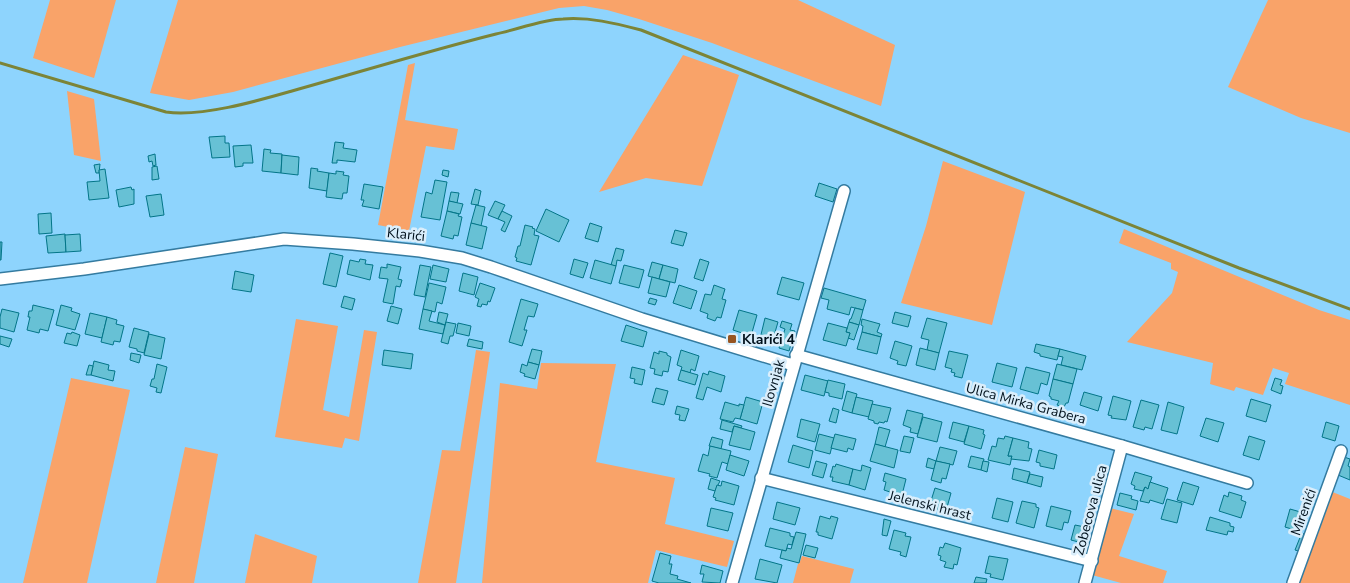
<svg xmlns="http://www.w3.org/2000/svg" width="1350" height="583" viewBox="0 0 1350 583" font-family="'Nunito Sans',sans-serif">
<rect width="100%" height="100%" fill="#8ed4fd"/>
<g fill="#f9a369">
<path d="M50 0H116L94 78 33 58Z"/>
<path d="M178 0H798L895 45 881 106 712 43 639 19 607 10 584 6 559 8 400 47 233 92 189 100 150 93Z"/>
<path d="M1268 0H1350V133L1301 118 1228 87Z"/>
<path d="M683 55 739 75 702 186 646 178 599 192Z"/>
<path d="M415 63 405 120 458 129 454 150 426 146 409 231 378 225 408 65Z"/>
<path d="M67 91 94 99 101 161 74 155Z"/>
<path d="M943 161 1025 192 992 325 901 303 926 226Z"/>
<path d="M1124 229 1319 310 1350 320V405L1285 384 1289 373 1273 368 1263 395 1236 387 1234 391 1210 384 1213 363 1127 342 1172 293 1178 272 1171 269V263L1119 243Z"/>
<path d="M296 319 338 326 323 410 349 417 364 330 377 332 359 441 345 438 342 448 275 437Z"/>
<path d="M476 350 490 352 456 583H418L442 450 460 451Z"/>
<path d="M541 363 616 364 596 462 675 478 665 524 734 541 727 567 656 550 648 583H482L500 383 537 389Z"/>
<path d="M71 378 130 390 87 583H23Z"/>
<path d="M185 447 218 454 194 583H156Z"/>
<path d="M1330 491 1350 499V583H1296Z"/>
<path d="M1110 508 1134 514 1119 556 1167 571 1163 583H1121L1092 575Z"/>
<path d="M255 534 317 556 312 583H245Z"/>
<path d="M802 556 854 569 850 583H793L798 564H799Z"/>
</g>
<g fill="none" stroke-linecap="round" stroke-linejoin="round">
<path stroke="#7c8437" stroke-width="3" d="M0 63 166 112C202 117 257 101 292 91 360 72 428 51 496 34 515 30 545 19 563 19 590 17 614 23 641 30L1239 268 1350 309"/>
</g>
<g fill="#67c1d5" stroke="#037588">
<path d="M225 136V143H229L230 157 212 158 209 137Z"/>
<path d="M335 142 344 143 343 148 357 150 355 162 337 160V163H332Z"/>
<path d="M251 145 253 163H243V166L235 167 233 146Z"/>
<path d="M264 149 271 150 270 153 282 154 281 173 262 171Z"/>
<path d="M155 154 156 165 153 166 152 161 149 162 148 156Z"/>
<path d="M282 155 299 157 298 175 281 173Z"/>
<path d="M100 164 99 173H96L94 165Z"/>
<path d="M157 166 159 179 152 180V167Z"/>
<path d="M311 168 318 169 317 171 329 173 327 191 309 188Z"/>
<path d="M105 169 109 198 89 200 87 182 100 181 99 170Z"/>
<path d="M443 170 449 171 448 177 442 175Z"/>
<path d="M336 171 344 172 343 175 349 176 347 193H343L342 199 326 197 329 173 336 174Z"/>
<path d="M435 180 447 182 440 220 421 217 426 192 432 194Z"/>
<path d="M819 183 837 189 833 202 815 196Z"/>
<path d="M364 184 383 187 379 209 362 206 364 200H361Z"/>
<path d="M131 187 132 190 134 189V204L119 207 116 190Z"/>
<path d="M475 189 481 191 478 205 471 204Z"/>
<path d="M451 192 459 193 457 203 449 201Z"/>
<path d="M161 194 164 215 150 217 146 196Z"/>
<path d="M449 201 463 204 460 214 447 211Z"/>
<path d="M495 201 505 205 498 219 488 215Z"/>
<path d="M476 205 485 207 481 226 471 223Z"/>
<path d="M546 209 569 220 559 242 536 231Z"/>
<path d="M447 211 459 214 458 216 462 217 458 236 454 235 453 239 441 236Z"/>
<path d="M502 211 512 216 505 232 501 230 505 222 498 219Z"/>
<path d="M51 213 52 233 39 234 38 214Z"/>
<path d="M471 223 487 227 482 249 466 245Z"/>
<path d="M590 223 602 227 598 242 585 238Z"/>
<path d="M525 225 533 227 532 228 535 229 534 235 539 236 531 265 516 261 517 258 515 257 518 246H520Z"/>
<path d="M675 230 687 233 683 246 671 243Z"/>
<path d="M65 234 66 252 48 253 46 236Z"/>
<path d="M80 234 81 251 66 252 65 235Z"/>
<path d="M0 242H2L1 260H0Z"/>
<path d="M616 248 624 250 621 261 617 260 616 266 611 265Z"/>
<path d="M330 253 343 256 336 287 323 284Z"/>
<path d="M360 259 366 260 365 264 373 265 370 280 347 274 350 260 359 262Z"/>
<path d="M574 259 588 263 583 278 570 274Z"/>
<path d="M700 259 709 262 703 281 694 278Z"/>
<path d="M595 260 616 266 611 284 590 278Z"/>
<path d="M652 262 663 265 659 279 648 276Z"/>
<path d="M387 264 401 267 398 279 402 280 400 287 396 286 393 304 383 302 388 279 379 278 381 267 387 268Z"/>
<path d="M420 265 431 267 425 297 414 295Z"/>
<path d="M433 265 449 269 446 282 430 279Z"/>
<path d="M624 265 644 270 639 288 619 283Z"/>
<path d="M663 265 678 269 675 283 659 279Z"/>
<path d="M235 271 254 275 251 292 232 289Z"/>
<path d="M463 273 478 277 474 295 459 291Z"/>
<path d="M652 277 670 282 666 297 648 293Z"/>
<path d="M782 277 804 283 799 300 777 294Z"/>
<path d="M429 283 446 287 442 304 437 302 435 312 423 309Z"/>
<path d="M480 283 495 288 490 302 488 301 487 305 482 304 481 307 477 306 479 299 475 297Z"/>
<path d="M679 285 697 291 691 309 673 303Z"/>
<path d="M714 285 725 289 722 299 726 300 721 318 717 317 715 321 707 318 708 314 700 311 705 294 711 295Z"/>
<path d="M824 288 866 300 863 310 851 307 849 315 827 309 829 300 821 298Z"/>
<path d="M344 296 355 299 352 310 341 307Z"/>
<path d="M650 298 657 300 655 305 648 303Z"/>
<path d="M521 299 538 304 534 317 528 316 524 330H527L522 346 509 342Z"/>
<path d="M33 305 54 310 48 331 40 329 39 333 27 330 30 317H28L29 311H32Z"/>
<path d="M61 305 72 308 71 311 80 314 75 330 56 325Z"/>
<path d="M391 306 402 309 398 324 387 321Z"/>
<path d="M855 308 863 310 859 325 849 322 850 319H851Z"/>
<path d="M2 309 19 313 14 332 0 328V317Z"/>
<path d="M423 309 432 311 429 321 445 325 443 334 419 329Z"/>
<path d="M739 310 757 315 751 336 733 330Z"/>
<path d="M439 312 448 314 445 325 437 322Z"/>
<path d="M895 312 911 316 908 327 892 323Z"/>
<path d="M90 313 107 317 102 338 85 334Z"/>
<path d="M107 317 117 320 116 324 124 326 120 342 114 341 113 345 101 342Z"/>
<path d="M765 318 778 322 771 346 759 343Z"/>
<path d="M927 318 947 323 939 353 927 350 929 340 921 338Z"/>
<path d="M862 319 880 324 877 332 882 334 881 337 862 332 863 326 861 325Z"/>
<path d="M782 321 792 324 790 330 795 331 789 351 779 348 785 329 780 327Z"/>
<path d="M446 322 456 324 453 336H450L448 344 441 342Z"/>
<path d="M849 322 859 325 854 340 848 338 850 333 846 332Z"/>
<path d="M458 323 471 326 469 336 456 333Z"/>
<path d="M828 323 847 328 846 332 850 333 846 346 823 340Z"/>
<path d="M626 325 647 332 643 347 621 341Z"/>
<path d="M134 328 149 332 144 353 137 351V349L129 347Z"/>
<path d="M72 332 80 335 77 346 64 343 67 333 71 334Z"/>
<path d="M862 332 881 337 877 354 857 349Z"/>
<path d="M149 334 165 338 161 359 144 355Z"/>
<path d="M0 336 12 339 9 347 0 344Z"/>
<path d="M469 339 483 342 482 349 467 346Z"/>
<path d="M895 341 912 346 906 366 897 364 898 361 890 358Z"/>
<path d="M1036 344 1060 349 1057 360 1040 356V354L1034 352Z"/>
<path d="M920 348 939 353 935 370 916 365Z"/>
<path d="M532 349 542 351 539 365 528 362Z"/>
<path d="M1060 349 1086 356 1082 370 1061 365 1063 357 1058 356Z"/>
<path d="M384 350 413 354 411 369 382 365Z"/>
<path d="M681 350 699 356 695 371 691 369 690 373 681 370 682 367 677 365Z"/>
<path d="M659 351 667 353V355L671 357 668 372 663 371 662 376 654 374 655 369 650 368 654 352 659 354Z"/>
<path d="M949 351 968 355 962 378 954 376 955 373 951 372 952 369 945 367Z"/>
<path d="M131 353 141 355 139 363 130 360Z"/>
<path d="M94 361 109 365 108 370 115 371 113 381 91 375Z"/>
<path d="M528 362 539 365 535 379 524 376 525 374 520 372 522 364 527 366Z"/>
<path d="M997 363 1017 368 1012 387 992 382Z"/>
<path d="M157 364 167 367 161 393 156 392 157 388 150 386 152 379H154Z"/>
<path d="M1057 364 1077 369 1073 384 1053 379Z"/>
<path d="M89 365 93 366 91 375H86Z"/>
<path d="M632 367 645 370 642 385 634 383 635 379 630 378Z"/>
<path d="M1026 367 1050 373 1047 385 1041 383 1038 394 1020 389Z"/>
<path d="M681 370 698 375 695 385 678 380Z"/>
<path d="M709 371 725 376 721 392 707 387 703 400 696 398 703 373 708 375Z"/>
<path d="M805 375 828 381 824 396 801 390Z"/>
<path d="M1275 378 1282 380 1280 385 1283 386 1281 394 1271 390Z"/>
<path d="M1053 379 1073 384 1068 403H1066L1064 407 1057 405 1059 401 1051 399V397L1049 396Z"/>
<path d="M828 380 845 384 842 399 829 396V393L825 392Z"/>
<path d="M656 388 668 391 664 405 652 402Z"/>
<path d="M847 391 857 394 852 413 842 410Z"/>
<path d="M1084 392 1102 397 1098 411 1080 405Z"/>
<path d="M1113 396 1131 401 1126 420 1111 418 1112 416 1108 415Z"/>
<path d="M746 397 763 402 757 424 740 419Z"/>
<path d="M856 397 873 401 869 417 852 413Z"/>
<path d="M1251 399 1271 405 1266 422 1246 416Z"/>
<path d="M1141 400 1159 405 1152 429 1145 427 1144 430 1133 427Z"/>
<path d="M725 402 739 406V404L744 405 740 419 735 418 733 422 720 419Z"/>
<path d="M1168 402 1184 407 1177 434 1161 430Z"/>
<path d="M872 404 891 408 887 422 885 421 884 423 879 422 878 424 874 423V421L868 419Z"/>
<path d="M677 406 689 409 685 421 679 420 680 415 675 414Z"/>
<path d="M833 408 839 410 836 423 829 421Z"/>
<path d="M907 410 923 414 918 434 910 432 911 428 903 425Z"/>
<path d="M923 417 942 422 937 442 917 437Z"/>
<path d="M1206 418 1224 423 1218 442 1200 436Z"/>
<path d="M801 419 820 424 815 442 797 437Z"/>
<path d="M722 420 742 426 741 428 734 426 732 432 720 429Z"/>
<path d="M953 422 969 426 964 442 949 438Z"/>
<path d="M1326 422 1339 426 1335 441 1322 437Z"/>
<path d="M734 426 755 432 750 450 729 445Z"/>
<path d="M969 426 984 430 983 434 985 435 981 449 964 444Z"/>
<path d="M879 427 890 430 885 447 875 444Z"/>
<path d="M819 434 834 438 830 454 815 450Z"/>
<path d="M835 434 856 439 853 450 848 448 847 452 831 448Z"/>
<path d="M904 436 914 438 910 453 900 451Z"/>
<path d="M1005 436 1013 438 1008 456H1012L1010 465 988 460 992 446 996 447 998 438 1004 439Z"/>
<path d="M1249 436 1265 441 1259 460 1243 455Z"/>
<path d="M712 437 723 440 721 449 709 446Z"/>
<path d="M1013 438 1029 442 1028 448 1032 449 1029 461 1011 459 1012 456H1008Z"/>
<path d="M875 444 898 450 894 468 870 461Z"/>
<path d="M793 445 813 451 809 468 788 462Z"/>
<path d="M710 446 731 451 728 464 722 462 717 478 709 476 710 474 698 471 703 454 708 456Z"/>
<path d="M940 447 957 451 953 465 936 461Z"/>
<path d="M1039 450 1057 455 1054 469 1040 466V463L1036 462Z"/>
<path d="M730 455 749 461 744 476 726 470Z"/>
<path d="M971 456 984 459 981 470 968 467Z"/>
<path d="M1344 457 1350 459 1348 466 1350 467V480L1338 475Z"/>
<path d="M928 458 936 461 934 469 926 467Z"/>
<path d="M816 461 827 464 823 478 812 475Z"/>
<path d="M936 461 950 464 946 479 942 478 941 483 931 480Z"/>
<path d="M983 461 989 462 987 472 981 470Z"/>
<path d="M836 464 853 469 849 485 832 481 833 477H830L833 466 835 467Z"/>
<path d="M862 465 871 468 865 490 849 485 853 469 861 471Z"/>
<path d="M1014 468 1030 472 1027 483 1012 479Z"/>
<path d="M1135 472 1152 477 1148 489 1145 487 1143 491 1134 489 1135 486 1131 484Z"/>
<path d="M885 473 906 479 902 495 899 494 898 496 890 494V492L884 490 886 482 883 481Z"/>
<path d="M1030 474 1043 477 1041 487 1027 483Z"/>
<path d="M711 478 720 481 715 491 708 489Z"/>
<path d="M722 481 739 486 734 505 715 500 716 498 713 497 717 485 721 486Z"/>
<path d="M1150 482 1168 488 1163 504 1150 500 1149 503 1140 501 1145 487 1148 489Z"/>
<path d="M1183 482 1199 487 1193 505 1177 500Z"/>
<path d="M935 488 951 493 946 511 937 509V506L930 504Z"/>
<path d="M1229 492 1242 496 1241 500 1246 502 1241 518 1219 511 1224 495 1228 497Z"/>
<path d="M1120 493 1132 496 1131 499 1138 501 1136 510 1117 505Z"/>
<path d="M997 498 1013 502 1008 522 992 518Z"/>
<path d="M1167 499 1182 503 1177 523 1161 519Z"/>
<path d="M1022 501 1036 504V507L1039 508 1034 528 1016 523Z"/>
<path d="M777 502 800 508 795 525 773 519Z"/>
<path d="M1051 506 1071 511 1068 523 1064 522 1062 530 1046 526Z"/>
<path d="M711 508 733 513 728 531 707 526Z"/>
<path d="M1290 509 1304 513 1298 531 1285 527Z"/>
<path d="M820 516 830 519 831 516 838 518 832 539 818 535V532H816Z"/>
<path d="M1210 517 1230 523V526L1234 527 1233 532 1228 531 1227 535 1206 530Z"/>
<path d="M884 519 891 521 887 536 882 535Z"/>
<path d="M1075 525 1090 528 1086 544 1071 540Z"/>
<path d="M770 528 790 533V536L794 537 792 545 788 544 786 551 765 546Z"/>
<path d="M894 530 906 533 905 536 911 537 906 557 900 555 901 552 889 549Z"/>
<path d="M796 532 806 534 799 563 780 558 782 550 786 551 787 548 791 549Z"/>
<path d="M1304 533 1308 535 1302 552 1295 550 1301 535 1303 536Z"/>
<path d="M945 543 961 548 957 565 954 564 953 569 944 567 946 562 940 560 941 556 938 555 940 547 943 548Z"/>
<path d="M806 545 818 548 815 558 803 555Z"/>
<path d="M660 553 671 556 669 564H672L670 574 678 576 677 579 691 583H659L652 581Z"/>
<path d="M989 556 1008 559 1003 580 990 577 991 574 985 573Z"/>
<path d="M760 559 782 565 777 583 755 579Z"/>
<path d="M702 565 723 571 720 583 702 582 704 574H700Z"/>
<path d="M976 577 987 579 986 583H974Z"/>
</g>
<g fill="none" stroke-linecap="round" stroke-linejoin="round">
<g stroke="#347ba0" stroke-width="14">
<g id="minor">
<path d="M0 279 84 269 284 239 353 244 420 251 462 258 491 267 642 319 793 365"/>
<path d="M796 355 1122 446 1247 483"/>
<path d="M761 478 1092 561"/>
<path d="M732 583 844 191"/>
<path d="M1085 583 1122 446"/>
<path d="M1293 583 1341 451"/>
</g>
</g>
<use href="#minor" stroke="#fff" stroke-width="11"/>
</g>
<rect fill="#975522" stroke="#daeefb" stroke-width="2" x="727" y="334" width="10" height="10" rx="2.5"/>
<g text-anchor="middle" stroke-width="5" stroke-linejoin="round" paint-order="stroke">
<g font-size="14" fill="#00111c" stroke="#daeefb">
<text transform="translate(406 234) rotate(6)" y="5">Klarići</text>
<text transform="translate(773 383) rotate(-74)" y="5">Ilovnjak</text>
<text transform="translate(1026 403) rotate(15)" y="5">Ulica Mirka Grabera</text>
<text transform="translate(930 505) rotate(14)" y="5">Jelenski hrast</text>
<text transform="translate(1090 510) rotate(-75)" y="5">Zobecova ulica</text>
<text transform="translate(1303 512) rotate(-70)" y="5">Mirenići</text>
</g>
<g font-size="14" font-weight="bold" fill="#00111c" stroke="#daeefb" text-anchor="start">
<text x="742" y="344">Klarići 4</text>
</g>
</g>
</svg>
